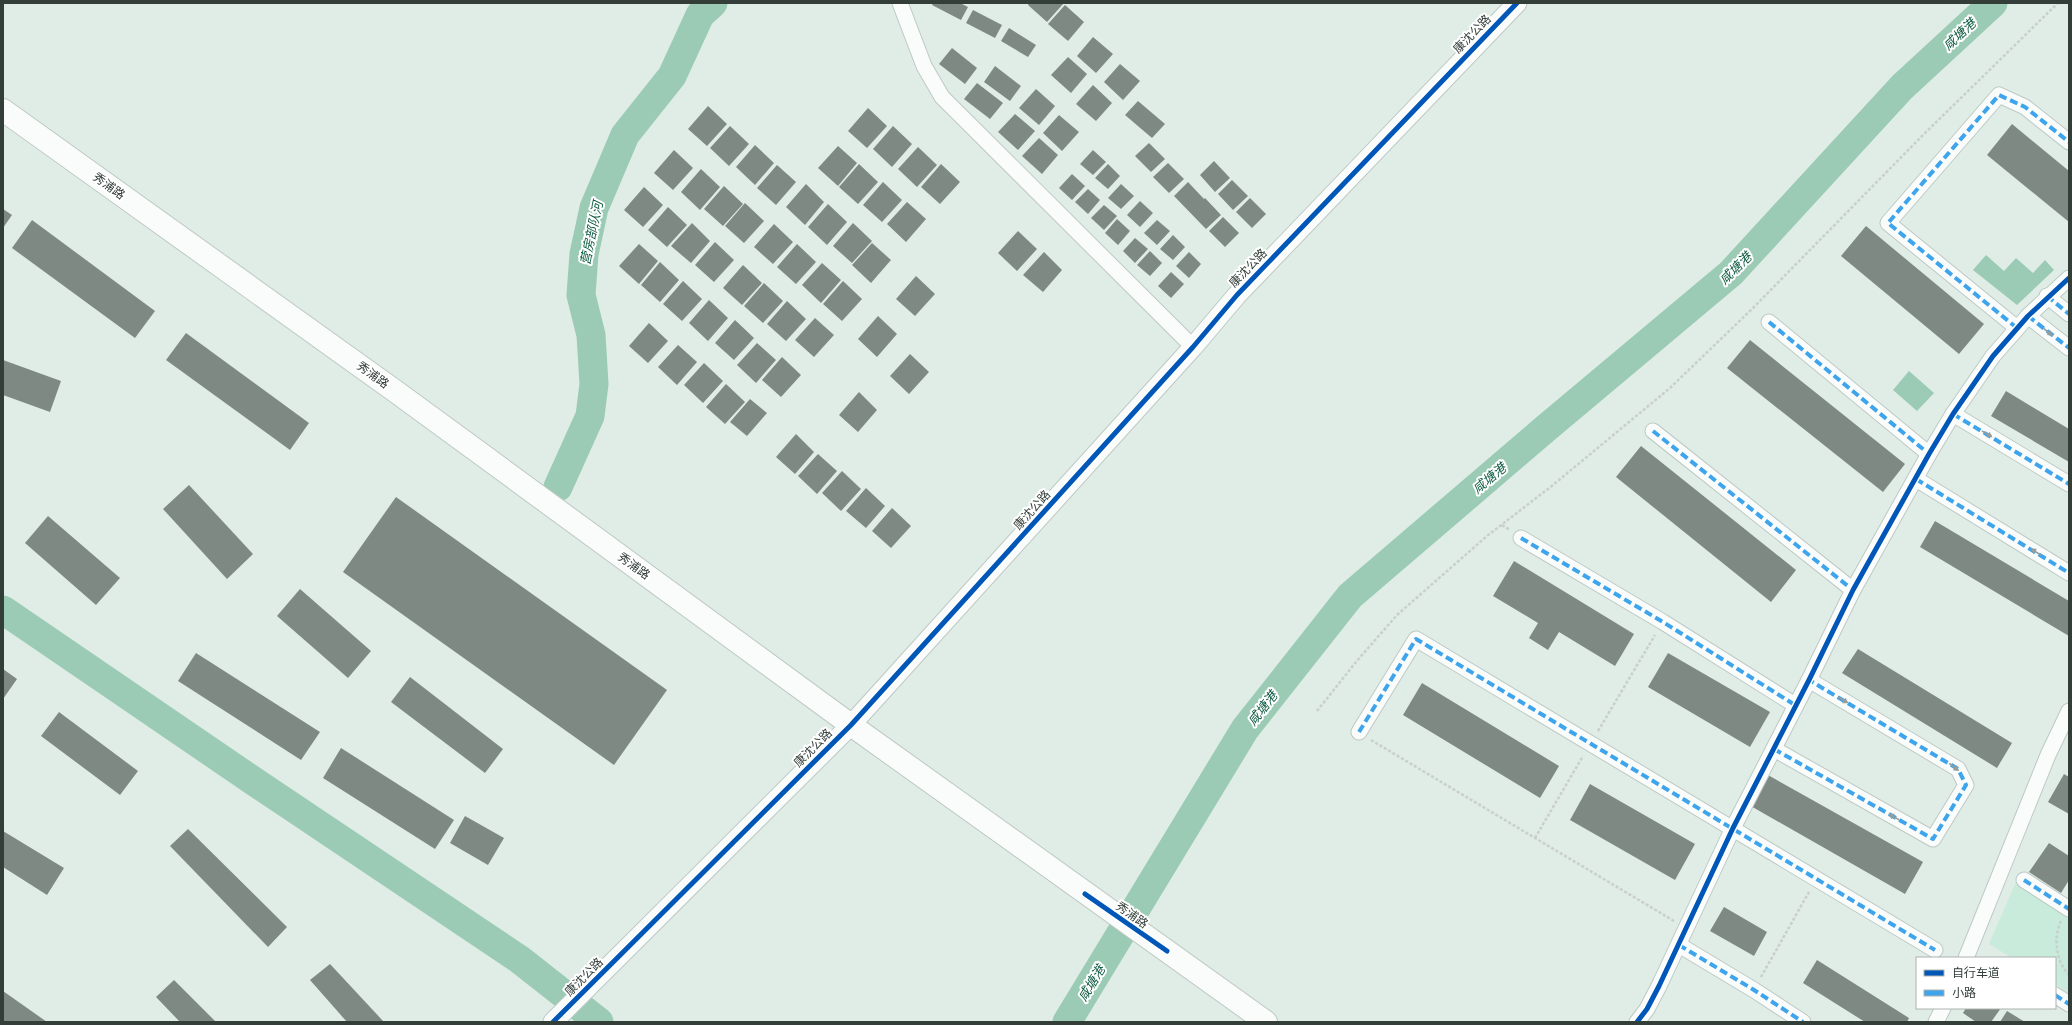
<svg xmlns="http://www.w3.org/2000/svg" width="2072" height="1025" viewBox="0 0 2072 1025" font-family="'Public Sans','Noto Sans SC',sans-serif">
<rect width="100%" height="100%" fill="#dfede6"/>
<path fill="#c9ebdb" d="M2016 882 2069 919V993L2055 984V958H2012L1989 944Z"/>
<g fill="#9bcbb5">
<path d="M1986 255 2004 271 2016 258 2033 273 2045 260 2054 270 2017 305 1973 270Z"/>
<path d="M1909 371 1934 393 1917 411 1893 390Z"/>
</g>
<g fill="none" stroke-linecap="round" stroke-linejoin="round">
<g stroke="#9bcbb5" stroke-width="29">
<path d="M558 487 590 416 594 384 591 335 581 295 584 254 594 208 625 135 672 76 700 15 713 3"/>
<path d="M3 610 252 780 519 959 599 1022"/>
<path d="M1067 1022 1245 729 1350 596 1545 429 1731 273 1902 87 1993 3"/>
</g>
</g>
<g fill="#7f8984">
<path d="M933 3H960L968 7 961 20 932 5Z"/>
<path d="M1029 3H1064L1047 22 1028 5Z"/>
<path d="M1065 5 1084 22 1068 41 1048 24Z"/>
<path d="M973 10 1002 25 995 38 966 23Z"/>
<path d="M1009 28 1036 45 1028 57 1001 41Z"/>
<path d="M1093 37 1113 54 1096 73 1077 56Z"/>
<path d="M952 48 977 68 965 84 939 64Z"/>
<path d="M1068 57 1087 74 1071 93 1051 75Z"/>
<path d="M1120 64 1140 81 1123 100 1104 82Z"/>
<path d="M995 66 1021 86 1010 101 984 82Z"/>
<path d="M977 83 1003 103 990 119 964 99Z"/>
<path d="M1093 85 1112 103 1096 121 1076 104Z"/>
<path d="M1036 89 1055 106 1039 125 1019 108Z"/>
<path d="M1138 101 1165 124 1152 138 1125 115Z"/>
<path d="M708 106 727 124 707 146 688 129Z"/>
<path d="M868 108 887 126 867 148 848 131Z"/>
<path d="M1015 114 1035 131 1018 150 998 132Z"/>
<path d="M1059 115 1079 132 1062 151 1043 133Z"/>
<path d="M2012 124 2069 171V222L1987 155Z"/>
<path d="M730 126 749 144 729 166 710 148Z"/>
<path d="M893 126 912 144 892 167 873 149Z"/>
<path d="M1039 138 1058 155 1042 174 1022 156Z"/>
<path d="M1149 143 1165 159 1151 172 1135 156Z"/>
<path d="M755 145 774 163 755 185 736 167Z"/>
<path d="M838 146 857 163 838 186 818 168Z"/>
<path d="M918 147 937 165 917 187 898 169Z"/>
<path d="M674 150 693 168 673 190 654 173Z"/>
<path d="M1093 150 1106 162 1093 175 1080 164Z"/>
<path d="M1214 161 1230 178 1215 192 1200 175Z"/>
<path d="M1168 163 1184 179 1169 193 1153 177Z"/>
<path d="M859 164 878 182 858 204 839 187Z"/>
<path d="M941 164 960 182 940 204 921 187Z"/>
<path d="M1108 164 1120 176 1108 189 1095 178Z"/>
<path d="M777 165 796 182 776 205 757 188Z"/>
<path d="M701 169 720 187 700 210 681 192Z"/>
<path d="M1072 174 1085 186 1072 200 1059 188Z"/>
<path d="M1232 180 1248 196 1233 210 1218 194Z"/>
<path d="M883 182 902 200 882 222 863 205Z"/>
<path d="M1188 182 1204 199 1195 208 1205 198 1221 215 1206 229 1174 196Z"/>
<path d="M806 184 824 202 805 225 786 207Z"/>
<path d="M1121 184 1134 196 1121 209 1108 198Z"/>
<path d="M724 186 743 204 723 226 704 209Z"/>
<path d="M644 187 663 205 643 227 624 210Z"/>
<path d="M1088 189 1100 200 1088 214 1075 202Z"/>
<path d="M1250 198 1266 214 1252 228 1236 212Z"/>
<path d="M1140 201 1153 213 1140 227 1127 215Z"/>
<path d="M907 202 926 219 906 242 887 224Z"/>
<path d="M745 203 764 221 744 243 725 226Z"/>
<path d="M828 204 847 222 827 245 808 227Z"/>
<path d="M1104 205 1117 216 1104 230 1091 218Z"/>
<path d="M668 207 687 225 667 247 648 230Z"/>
<path d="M3 209 12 215 3 228Z"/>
<path d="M1223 217 1239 233 1225 247 1209 231Z"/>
<path d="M1117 219 1130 231 1118 245 1105 233Z"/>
<path d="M32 220 155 311 135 338 12 248Z"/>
<path d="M1157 220 1170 231 1157 245 1144 233Z"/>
<path d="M692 223 710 241 691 263 671 246Z"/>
<path d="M853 223 872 241 852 263 833 246Z"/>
<path d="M774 224 793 242 773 264 754 247Z"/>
<path d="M1866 226 1984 324 1959 354 1841 256Z"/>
<path d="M1018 231 1037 249 1017 271 998 253Z"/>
<path d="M1173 235 1185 247 1173 260 1160 249Z"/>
<path d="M1135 238 1148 249 1135 263 1123 251Z"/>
<path d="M715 242 734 260 714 282 695 265Z"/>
<path d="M872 243 891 260 871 283 852 265Z"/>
<path d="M639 244 658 261 639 284 619 266Z"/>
<path d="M797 244 816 262 796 284 777 267Z"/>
<path d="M1150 251 1162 263 1150 276 1137 265Z"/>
<path d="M1044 252 1062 270 1043 292 1023 275Z"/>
<path d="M1189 252 1201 264 1189 278 1176 266Z"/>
<path d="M660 262 679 280 660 302 641 285Z"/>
<path d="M822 263 841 280 821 303 802 285Z"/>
<path d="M743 265 762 283 742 305 723 288Z"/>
<path d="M1171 272 1184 284 1171 298 1158 286Z"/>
<path d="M916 276 935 294 915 316 896 299Z"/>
<path d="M683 281 702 299 682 321 663 304Z"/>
<path d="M843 281 862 299 842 321 823 304Z"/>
<path d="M764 283 783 301 763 323 744 306Z"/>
<path d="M709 300 728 318 708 341 689 323Z"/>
<path d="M787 301 806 319 786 341 767 324Z"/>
<path d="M878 316 897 334 877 357 858 339Z"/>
<path d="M815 318 834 335 814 357 795 340Z"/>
<path d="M735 320 754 338 734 360 715 343Z"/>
<path d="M649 323 668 341 648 363 629 346Z"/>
<path d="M186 333 309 423 290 450 166 360Z"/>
<path d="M1750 340 1905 464 1883 492 1727 368Z"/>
<path d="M757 343 776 360 756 383 737 365Z"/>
<path d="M678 345 697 362 677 385 658 367Z"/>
<path d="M910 354 929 372 909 394 890 376Z"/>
<path d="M782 357 801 375 781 397 762 380Z"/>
<path d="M3 360 61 381 50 412 3 395Z"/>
<path d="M704 363 723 381 703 403 684 385Z"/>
<path d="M726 384 745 402 725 424 706 407Z"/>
<path d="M2006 391 2069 429V462L1991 416Z"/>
<path d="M859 392 877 410 858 432 839 415Z"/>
<path d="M750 399 767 413 747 436 730 422Z"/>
<path d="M796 434 814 452 795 474 776 457Z"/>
<path d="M1641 446 1796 570 1771 602 1616 477Z"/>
<path d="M818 454 837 471 817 494 798 476Z"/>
<path d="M842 471 861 489 841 511 822 493Z"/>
<path d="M189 485 253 554 227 579 163 509Z"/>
<path d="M866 488 885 506 866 528 846 511Z"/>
<path d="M396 497 667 690 614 765 343 572Z"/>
<path d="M892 508 911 526 891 548 872 531Z"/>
<path d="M48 516 120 578 96 605 25 543Z"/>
<path d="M1935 521 2069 601V636L1920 547Z"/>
<path d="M1514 561 1634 634 1615 666 1559 632 1548 650 1529 638 1538 623 1493 596Z"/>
<path d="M300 589 371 651 348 678 277 616Z"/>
<path d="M1858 649 2012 743 1997 768 1842 673Z"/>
<path d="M196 653 320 732 301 760 178 681Z"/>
<path d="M1668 653 1770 712 1750 747 1648 687Z"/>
<path d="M3 669 17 679 3 699Z"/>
<path d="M410 677 503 749 485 773 391 702Z"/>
<path d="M1422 683 1559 766 1540 798 1403 715Z"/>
<path d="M59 712 138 771 120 795 41 736Z"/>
<path d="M341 748 454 820 435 849 323 778Z"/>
<path d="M1766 774 1923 862 1905 894 1749 805Z"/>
<path d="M2064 774 2069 777V814L2048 802Z"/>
<path d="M1590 784 1695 844 1675 880 1570 820Z"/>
<path d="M465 816 504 838 488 865 450 843Z"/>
<path d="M188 829 287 927 268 947 170 846Z"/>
<path d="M3 831 64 868 47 895 3 867Z"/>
<path d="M2049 843 2069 856V880L2061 893 2029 872Z"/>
<path d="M1724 907 1767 932 1754 956 1710 931Z"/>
<path d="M1817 960 1909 1018 1907 1022H1865L1803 983Z"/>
<path d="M330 964 384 1022H347L310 980Z"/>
<path d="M174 980 216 1022H180L156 997Z"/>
<path d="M3 991 47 1022H3Z"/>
<path d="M1966 1008H2001L1991 1022H1976L1963 1013Z"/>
<path d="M2007 1011 2025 1022H2000Z"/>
</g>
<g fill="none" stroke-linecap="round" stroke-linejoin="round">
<g stroke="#bec9c4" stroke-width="17">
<g id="minor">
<path d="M900 3 924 66 942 97 1193 347"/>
<path d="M2047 296 2069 314"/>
<path d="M2028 316 2069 348"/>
<path d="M1769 322 1929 454"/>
<path d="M2017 328 1888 223 1999 95 2025 107 2069 142"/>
<path d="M1953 414 2069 484"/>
<path d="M1653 431 1853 590"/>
<path d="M1916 479 2069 573"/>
<path d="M1521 538 1663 622 1795 705"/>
<path d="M1359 732 1416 639 1935 950"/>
<path d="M1774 749 1933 839 1966 785 1958 769 1809 680"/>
<path d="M2024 880 2069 909"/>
<path d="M1679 945 1754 990 1803 1022"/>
<path d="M1966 958 2048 755 2069 711"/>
<path d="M2055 995 2069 1004"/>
<path d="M1637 1022 1647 1009 1659 986 1733 828 1809 680 1853 590 1929 454 1953 414 1993 356 2028 316 2069 278"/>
<path d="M1936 1022 1943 1008"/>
</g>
</g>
<g stroke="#bec9c4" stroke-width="21">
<path id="tertiary" d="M553 1022 851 725 1193 347 1237 295 1517 3"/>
</g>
<g stroke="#bec9c4" stroke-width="24">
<path id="secondary" d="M3 110 395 391 851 725 1266 1022"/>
</g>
<g stroke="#cacecc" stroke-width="2.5" stroke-dasharray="3 2" stroke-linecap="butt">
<path d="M1502 525 1510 530"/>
<path d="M1317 711 1356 662 1397 615 1487 536 1553 485 1670 388 1752 309 1923 135 2058 3"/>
<path d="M1598 731 1655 635"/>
<path d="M1371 740 1674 921"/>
<path d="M1535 838 1583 756"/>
<path d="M2061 921C2053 937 2056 962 2069 975"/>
<path d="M1761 977 1809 892"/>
</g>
<use href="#minor" stroke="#fafcfb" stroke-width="15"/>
<use href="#tertiary" stroke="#fafcfb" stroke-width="19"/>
<use href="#secondary" stroke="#fafcfb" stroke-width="22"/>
<g stroke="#3ea4ec" stroke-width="4" stroke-dasharray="8 4" stroke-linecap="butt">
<path d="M2047 296 2069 314"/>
<path d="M2028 316 2069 348"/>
<path d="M1769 322 1929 454"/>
<path d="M2017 328 1888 223 1999 95 2025 107 2069 142"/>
<path d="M1953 414 2069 484"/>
<path d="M1653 431 1853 590"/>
<path d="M1916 479 2069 573"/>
<path d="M1521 538 1663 622 1795 705"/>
<path d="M1359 732 1416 639 1935 950"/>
<path d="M1774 749 1933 839 1966 785 1958 769 1809 680"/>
<path d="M2024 880 2069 909"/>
<path d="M1679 945 1754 990 1803 1022"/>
<path d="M2055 995 2069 1004"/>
</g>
<g stroke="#fff" stroke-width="8">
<g id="cycleway">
<path d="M1085 894 1167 951"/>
<path d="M553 1022 851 725 1193 347 1237 295 1517 3"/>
<path d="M1637 1022 1647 1009 1659 986 1733 828 1809 680 1853 590 1929 454 1953 414 1993 356 2028 316 2069 278"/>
</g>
</g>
<use href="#cycleway" stroke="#0057b8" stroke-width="5"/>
</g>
<defs><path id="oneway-solid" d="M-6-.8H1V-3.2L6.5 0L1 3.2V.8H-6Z"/></defs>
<g fill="#969d9a">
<use href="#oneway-solid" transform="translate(2048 332) rotate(39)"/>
<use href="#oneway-solid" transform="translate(1987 434) rotate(31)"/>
<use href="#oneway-solid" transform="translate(2036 552) rotate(-148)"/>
<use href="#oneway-solid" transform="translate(1843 700) rotate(31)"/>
<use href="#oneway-solid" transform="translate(1954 767) rotate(38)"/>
<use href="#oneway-solid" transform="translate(1894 817) rotate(-151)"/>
</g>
<g text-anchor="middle" stroke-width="4" stroke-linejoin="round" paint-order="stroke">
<g font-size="12" fill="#333e39" stroke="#fff">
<text transform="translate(1472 34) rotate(-46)" y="4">康沈公路</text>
<text transform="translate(109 186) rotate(36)" y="4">秀浦路</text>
<text transform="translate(1248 268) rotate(-46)" y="4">康沈公路</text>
<text transform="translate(373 375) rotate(36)" y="4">秀浦路</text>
<text transform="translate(1032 510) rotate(-48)" y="4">康沈公路</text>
<text transform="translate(634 566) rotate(36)" y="4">秀浦路</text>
<text transform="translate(813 748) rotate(-45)" y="4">康沈公路</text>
<text transform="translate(1132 915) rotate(35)" y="4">秀浦路</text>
<text transform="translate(584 977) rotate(-45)" y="4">康沈公路</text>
</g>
<g font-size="13" font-style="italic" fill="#0f5c42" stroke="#fff">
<text transform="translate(1959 34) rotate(-43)" y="5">咸塘港</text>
<text transform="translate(591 233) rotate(-78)" y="5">营房部队河</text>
<text transform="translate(1735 268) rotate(-45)" y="5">咸塘港</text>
<text transform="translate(1489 478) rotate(-40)" y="5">咸塘港</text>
<text transform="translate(1262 708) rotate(-52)" y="5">咸塘港</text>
<text transform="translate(1091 983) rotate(-59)" y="5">咸塘港</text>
</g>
</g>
<rect width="2072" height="1025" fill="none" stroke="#333e39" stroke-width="8"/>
<rect x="1916" y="957" width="140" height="52" fill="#ffffff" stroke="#adb2b0"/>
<rect x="1924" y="970" width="20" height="6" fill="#0057b8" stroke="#adb2b0"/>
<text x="1952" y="977" font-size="12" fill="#333e39">自行车道</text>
<rect x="1924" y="990" width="20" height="6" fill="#3ea4ec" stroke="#adb2b0"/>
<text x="1952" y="997" font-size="12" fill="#333e39">小路</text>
</svg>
